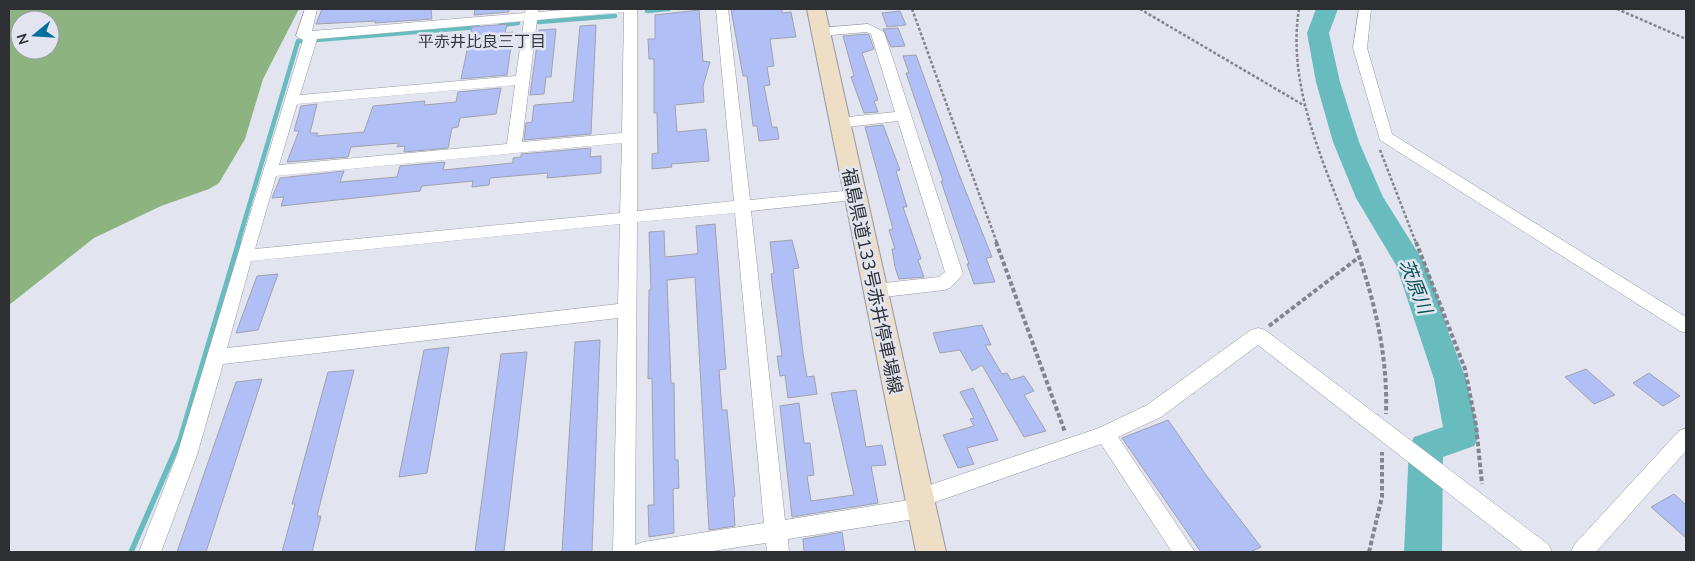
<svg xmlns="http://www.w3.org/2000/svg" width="1695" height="561" viewBox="0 0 1695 561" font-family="'Nunito Sans','Noto Sans JP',sans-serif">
<rect width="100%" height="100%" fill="#e2e5f0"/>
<path fill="#8db381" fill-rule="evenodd" d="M9 9H299L263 79 245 139 219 183 209 189 161 206 94 238 9 305ZM20 20H50V50H20Z"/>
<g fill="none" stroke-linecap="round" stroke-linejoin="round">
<g stroke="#69bcbe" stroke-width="4.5">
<path d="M647 11 669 9"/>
<path d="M539 22 615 16"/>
<path d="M501 25 518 23"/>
<path d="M316 40 478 27"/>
<path d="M238 243 298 41H301"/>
</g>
<path stroke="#69bcbe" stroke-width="5.5" d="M131 552 180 440 239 242"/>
<path fill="#69bcbe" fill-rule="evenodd" d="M1316 9H1338L1329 33 1340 82 1359 142 1383 197 1425 264 1438 298 1449 334 1466 379 1479 436 1474 446 1443 457 1442 552H1404L1409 448 1414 437 1443 427 1434 379 1396 265 1356 198 1333 142 1316 82 1307 33Z"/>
</g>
<g fill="#b1bff7" stroke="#9fa2ad">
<path d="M322 9H431L432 19 375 23 376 21 316 24Z"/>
<path d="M475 9H509V12L474 15Z"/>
<path d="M731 9H782V13L791 12 796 37 770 39 774 66 767 67 770 85 764 86 772 127H777L779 139 759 141 757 126H753L747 76H743Z"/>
<path d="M699 10 703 61 710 62 703 86 704 102 675 105 677 132 706 129 709 161 671 164 672 167 652 169V154L658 153 657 113H654V59H649L648 39H655V15Z"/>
<path d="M900 11 906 25 887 27 882 13Z"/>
<path d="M507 24 505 33 513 32 507 75 461 79 472 27Z"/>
<path d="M596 25 591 134 524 140 526 123 532 122 534 105 573 102 580 26Z"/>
<path d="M898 28 905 46 891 47 883 29Z"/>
<path d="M556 29 551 77H546L544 94 530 95 539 30Z"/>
<path d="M866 34 869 35 874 49 862 53 878 100 874 101 878 112 864 113 851 77 854 76 843 36Z"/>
<path d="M916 55 960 177 992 257 986 258 995 282 974 284 967 264H969L941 181H943L906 73H909L903 56Z"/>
<path d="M501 88 496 114 460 118 458 127 452 128 448 148 404 152 405 146 397 147 399 143 351 147 348 157 287 162 299 131H294L301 106 317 104 310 133H318L316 136 364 132 373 106 425 101 424 105 456 102 458 92Z"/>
<path d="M883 125 900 170 896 171 907 207H903L921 259 918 260 924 277 899 279 895 267 892 249H895L889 230 893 229 865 127Z"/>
<path d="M591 148 590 157 601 156V173L547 178 548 173 490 178 489 185 472 187 473 181 422 186 420 191 281 206 284 197 272 198 280 178 344 171 340 182 397 177 400 166 445 162 443 170 513 163V158L521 157V154Z"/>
<path d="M715 224 726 369 719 370 722 410H727L735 496 733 497 735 526 709 530 695 277 667 280 671 383H674L675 460H678L679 488 673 489 674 533 649 537 648 505H654L652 378 648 379 649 290H651L649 232 664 231 665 257 695 254 698 253 696 226Z"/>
<path d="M792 240 799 268 793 269 803 353 807 377 814 376 817 394 788 398 785 375 780 376 777 356H782L771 274 774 273 770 242Z"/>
<path d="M278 274 258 330 236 333 257 276Z"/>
<path d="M982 325 991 345H985L1002 374 1007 373 1011 380 1024 376 1034 391 1024 395 1046 431 1024 437 982 365 972 371 960 350 940 353 933 333Z"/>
<path d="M600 340 592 552H562L575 342Z"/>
<path d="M449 347 427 473 399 477 424 350Z"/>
<path d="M527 352 504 552H475L501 354Z"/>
<path d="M1586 369 1615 395 1594 404 1565 377Z"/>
<path d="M354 370 317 516H321L312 552H282L295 504H292L328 372Z"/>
<path d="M1649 373 1680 396 1663 406 1633 383Z"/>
<path d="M262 379 206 552H177L236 382Z"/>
<path d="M973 388 998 440 967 448 974 464 958 468 943 435 974 426 970 419 974 418 960 392Z"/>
<path d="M856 390 866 447 882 445 886 465 871 466 878 503 792 517 780 406 799 403 804 443H810L814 475 807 476 811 501 854 495 831 393Z"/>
<path d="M1168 420 1206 475 1261 547 1250 552H1201L1122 438Z"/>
<path d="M1674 494 1686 505V538L1651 507Z"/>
<path d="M842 532 845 552H804L803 539Z"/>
</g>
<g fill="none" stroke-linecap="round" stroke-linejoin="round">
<g stroke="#9598a3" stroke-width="1">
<g id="street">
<path d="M305 9H317L312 31 525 13 526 9H538V12L577 9H637V211L734 201 716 9H728L750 200 854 190 860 191 862 195 860 199 854 200 751 211 785 520 909 500 912 491 1099 428 1147 405 1251 330 1258 328 1265 330 1549 545 1552 552H1524L1258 345 1161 417 1118 437 1195 552H1172L1101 444 930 504 932 508 929 515 921 518 788 539 789 552H767L766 543 706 552H613L618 318 223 364 197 455 161 552H139L177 455 303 40 296 36ZM624 12 622 133 522 142 537 20ZM524 21 516 76 300 95 317 39ZM515 85 507 144 279 165 297 104ZM622 143 620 213 255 249 276 176ZM735 213 764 523 643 542 635 545 637 222ZM620 224 618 304 227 348 251 261Z"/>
<path d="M1359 9H1371L1367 48 1392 134 1686 317V333L1680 331 1380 140 1353 48Z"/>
<path d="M868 24 884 32 963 274 950 288 944 290 875 298 869 296 866 291 869 286 875 284 939 277 945 272 898 121 839 128 832 123 839 118 895 112 871 34 866 32 820 36 813 32 820 28Z"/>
<path d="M1686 428V451L1596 552H1571L1574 545 1679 431Z"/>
</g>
</g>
<g stroke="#9598a3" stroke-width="2">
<path id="secondary" d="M807 9H825L946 552H916Z"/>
</g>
<g stroke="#83858c" stroke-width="2.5" stroke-dasharray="3 2" stroke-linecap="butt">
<path d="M912 9 997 243"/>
<path d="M1140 9 1305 106"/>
<path d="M1299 9C1286 89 1327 169 1354 243"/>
<path d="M1617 9 1686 39"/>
<path d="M1380 150 1416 243"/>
</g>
<g stroke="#83858c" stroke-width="4" stroke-dasharray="4.5 2.5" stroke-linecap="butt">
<path d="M996 242 1065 432"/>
<path d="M1354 242C1374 298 1388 354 1386 414"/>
<path d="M1416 242 1465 369 1476 425 1482 484"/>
<path d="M1269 326 1358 258"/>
<path d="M1369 552 1382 497V452"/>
</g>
<use href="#street" fill="#fff" fill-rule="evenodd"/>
<use href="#secondary" fill="#eddec5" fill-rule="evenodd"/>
</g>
<g text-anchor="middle" stroke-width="5" stroke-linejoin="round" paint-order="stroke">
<g font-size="16" fill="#353740" stroke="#e2e5f0">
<text x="482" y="47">平赤井比良三丁目</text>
</g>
<g font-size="18" fill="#2e2f33" stroke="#e2e5f0">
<text transform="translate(872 281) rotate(78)" y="6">福島県道133号赤井停車場線</text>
</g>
<g font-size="19" font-style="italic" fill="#005153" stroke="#e2e5f0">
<text transform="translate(1416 286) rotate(68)" y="7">茨原川</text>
</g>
</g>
<rect width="1695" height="561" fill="none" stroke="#2e2f33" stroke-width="20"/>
<g transform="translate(35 35) rotate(252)"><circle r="24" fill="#e2e5f0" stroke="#9a9ca4"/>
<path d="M0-4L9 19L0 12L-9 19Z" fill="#00709b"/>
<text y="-8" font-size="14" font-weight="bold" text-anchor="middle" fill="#2e2f33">N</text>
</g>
</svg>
